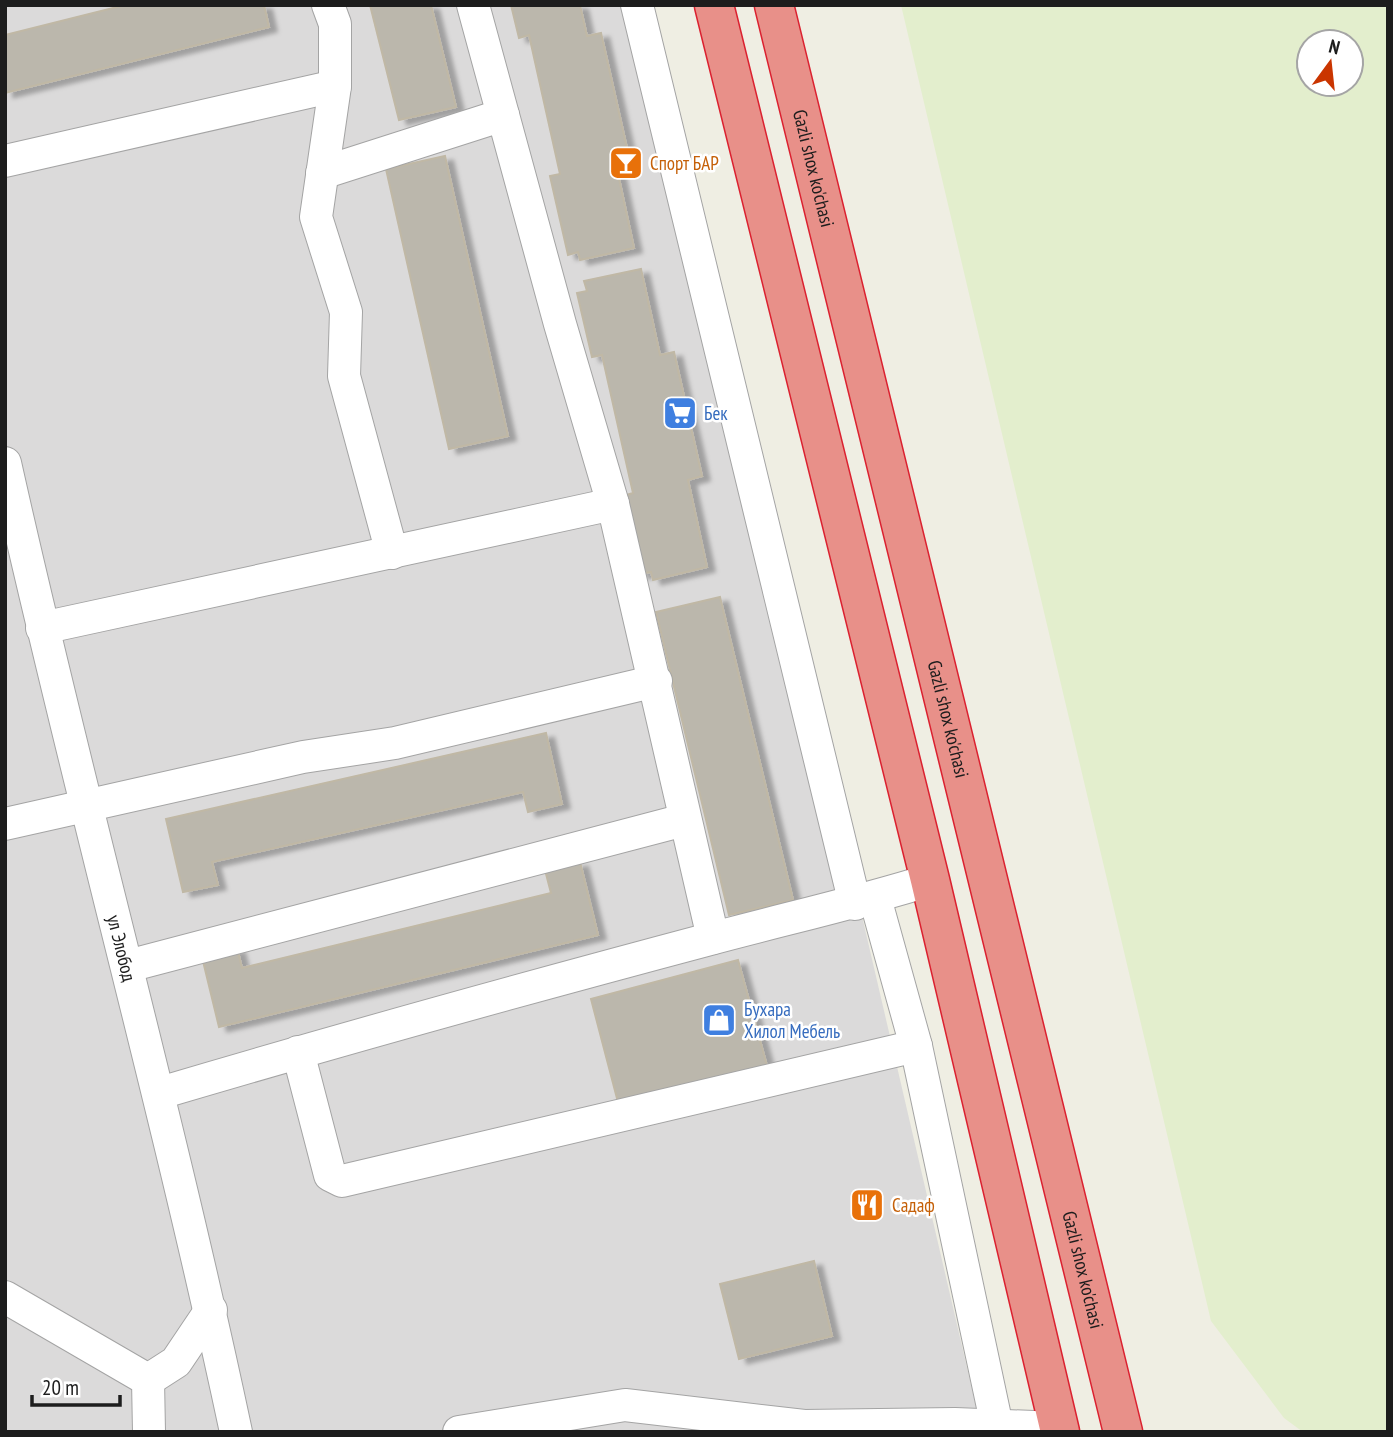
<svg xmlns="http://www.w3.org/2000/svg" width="1393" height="1437" viewBox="0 0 1393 1437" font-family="'PT Sans Narrow',sans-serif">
<defs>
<filter id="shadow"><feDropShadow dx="8" dy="4.5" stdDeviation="2" flood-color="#0004"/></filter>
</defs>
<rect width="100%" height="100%" fill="#efeee3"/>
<path fill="#dbdada" d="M5 5H650L982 1432H5Z"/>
<path fill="#e3eecd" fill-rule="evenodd" d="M901 5H1388V1432H1303L1284 1418 1211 1321ZM1309 42H1351V84H1309Z"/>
<g fill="#bbb7ac" stroke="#c0b8a5" stroke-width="2" filter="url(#shadow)">
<path d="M125 5H264L269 27 5 93V35Z"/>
<path d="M370 5H431L456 107 399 120Z"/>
<path d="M511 5H580L587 36 601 33 629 157 615 160 634 248 580 260 578 252 568 255 550 176 560 174 529 35 519 38Z"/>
<path d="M445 156 508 436 449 449 386 169Z"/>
<path d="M641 269 660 355 674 352 702 476 688 480 707 567 653 580 651 572 640 574 623 496 633 493 602 355 592 357 577 293 587 291 584 281Z"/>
<path d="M720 597 793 900 729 915 656 612Z"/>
<path d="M546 733 562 804 528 812 523 792 212 862 218 885 183 892 166 819Z"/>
<path d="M580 862 598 935 219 1027 202 957 237 948 242 968 551 893 545 870Z"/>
<path d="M738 960 767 1066 619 1106 591 999Z"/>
<path d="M814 1261 832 1336 739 1359 720 1284Z"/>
</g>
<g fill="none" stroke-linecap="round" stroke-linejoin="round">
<g stroke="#a4a4a4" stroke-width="34">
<g id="minor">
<path d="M328 5 335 24V86L316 217 346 312 344 376 392 553"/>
<path d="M473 5 560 324 613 504 713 938"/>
<path d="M637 5 855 904"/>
<path d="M5 161 335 86"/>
<path d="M322 173 503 115"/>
<path id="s1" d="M5 463C77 787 167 1107 236 1432"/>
<path d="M42 628 613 504"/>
<path d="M5 824 303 757 395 743 656 681"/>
<path d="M875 898 916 1046 997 1426"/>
<path d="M128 966 684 820"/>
<path d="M298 1052 330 1175 342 1181 916 1046"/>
<path d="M160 1093C342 1039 526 988 710 939 784 919 857 903 930 880"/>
<path d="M5 1297 148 1380 149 1432"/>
<path d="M148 1380 176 1362 211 1310"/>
<path d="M459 1432 625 1405 804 1426 955 1424 1059 1428"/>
</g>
</g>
<g stroke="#db2130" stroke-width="41">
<g id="highway">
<path d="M714 5 930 880 1060 1432"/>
<path id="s2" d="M774 5 1123 1432"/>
</g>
</g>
<use href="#minor" stroke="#fff" stroke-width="32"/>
<use href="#highway" stroke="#e89089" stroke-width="38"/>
</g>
<defs>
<g id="bar-square" transform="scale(1.75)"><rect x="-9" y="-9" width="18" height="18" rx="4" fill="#e8710a" stroke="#fff"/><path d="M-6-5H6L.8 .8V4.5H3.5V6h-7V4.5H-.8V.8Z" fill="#fff"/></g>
<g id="supermarket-square" transform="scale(1.75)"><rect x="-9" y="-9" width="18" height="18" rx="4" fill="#3f7fe0" stroke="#fff"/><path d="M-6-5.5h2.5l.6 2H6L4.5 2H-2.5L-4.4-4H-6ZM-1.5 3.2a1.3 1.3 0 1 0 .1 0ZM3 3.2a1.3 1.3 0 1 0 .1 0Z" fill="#fff"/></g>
<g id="shop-square" transform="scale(1.75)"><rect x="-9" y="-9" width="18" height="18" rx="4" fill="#3f7fe0" stroke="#fff"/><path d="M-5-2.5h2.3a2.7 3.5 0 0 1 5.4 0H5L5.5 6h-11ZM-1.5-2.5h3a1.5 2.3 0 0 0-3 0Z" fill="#fff"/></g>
<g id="restaurant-square" transform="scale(1.75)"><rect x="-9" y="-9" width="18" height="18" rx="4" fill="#e8710a" stroke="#fff"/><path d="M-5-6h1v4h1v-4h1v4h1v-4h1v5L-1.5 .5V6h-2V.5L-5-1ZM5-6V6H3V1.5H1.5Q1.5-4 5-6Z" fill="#fff"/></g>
</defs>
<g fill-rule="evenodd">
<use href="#bar-square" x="626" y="163"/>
<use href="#supermarket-square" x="680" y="413"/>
<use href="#shop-square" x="719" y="1020"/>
<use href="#restaurant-square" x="867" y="1205"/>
</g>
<g text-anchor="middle" stroke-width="5" stroke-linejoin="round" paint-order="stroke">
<g font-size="19" fill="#c56008" stroke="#fff" text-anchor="start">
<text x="650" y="170">Спорт БАР</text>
<text x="892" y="1212">Садаф</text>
</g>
<g font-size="19" fill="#1d1d1d" stroke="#fff">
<text dy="7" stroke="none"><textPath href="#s2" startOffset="168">Gazli shox ko'chasi</textPath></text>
<text dy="7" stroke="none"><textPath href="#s2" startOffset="735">Gazli shox ko'chasi</textPath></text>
<text dy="7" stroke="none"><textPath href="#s1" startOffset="499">ул Элобод</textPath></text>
<text dy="7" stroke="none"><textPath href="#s2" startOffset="1302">Gazli shox ko'chasi</textPath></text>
</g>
<g font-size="19" fill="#366cbe" stroke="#fff" text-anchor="start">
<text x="704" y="420">Бек</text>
<text x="744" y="1016">Бухара<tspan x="744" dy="22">Хилол Мебель</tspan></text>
</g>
</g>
<rect width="1393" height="1437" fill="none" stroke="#1d1d1d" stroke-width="14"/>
<g transform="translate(1330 63) rotate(15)"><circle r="33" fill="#ffffff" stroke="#a5a5a5" stroke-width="2"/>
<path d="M0-5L12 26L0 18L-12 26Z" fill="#ca3500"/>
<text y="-10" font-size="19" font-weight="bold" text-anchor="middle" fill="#1d1d1d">N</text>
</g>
<path d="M32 1395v10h88v-10" fill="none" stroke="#1d1d1d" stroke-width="3.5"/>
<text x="42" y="1395" font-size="21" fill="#1d1d1d" stroke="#ffffff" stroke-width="5" paint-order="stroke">20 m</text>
</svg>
